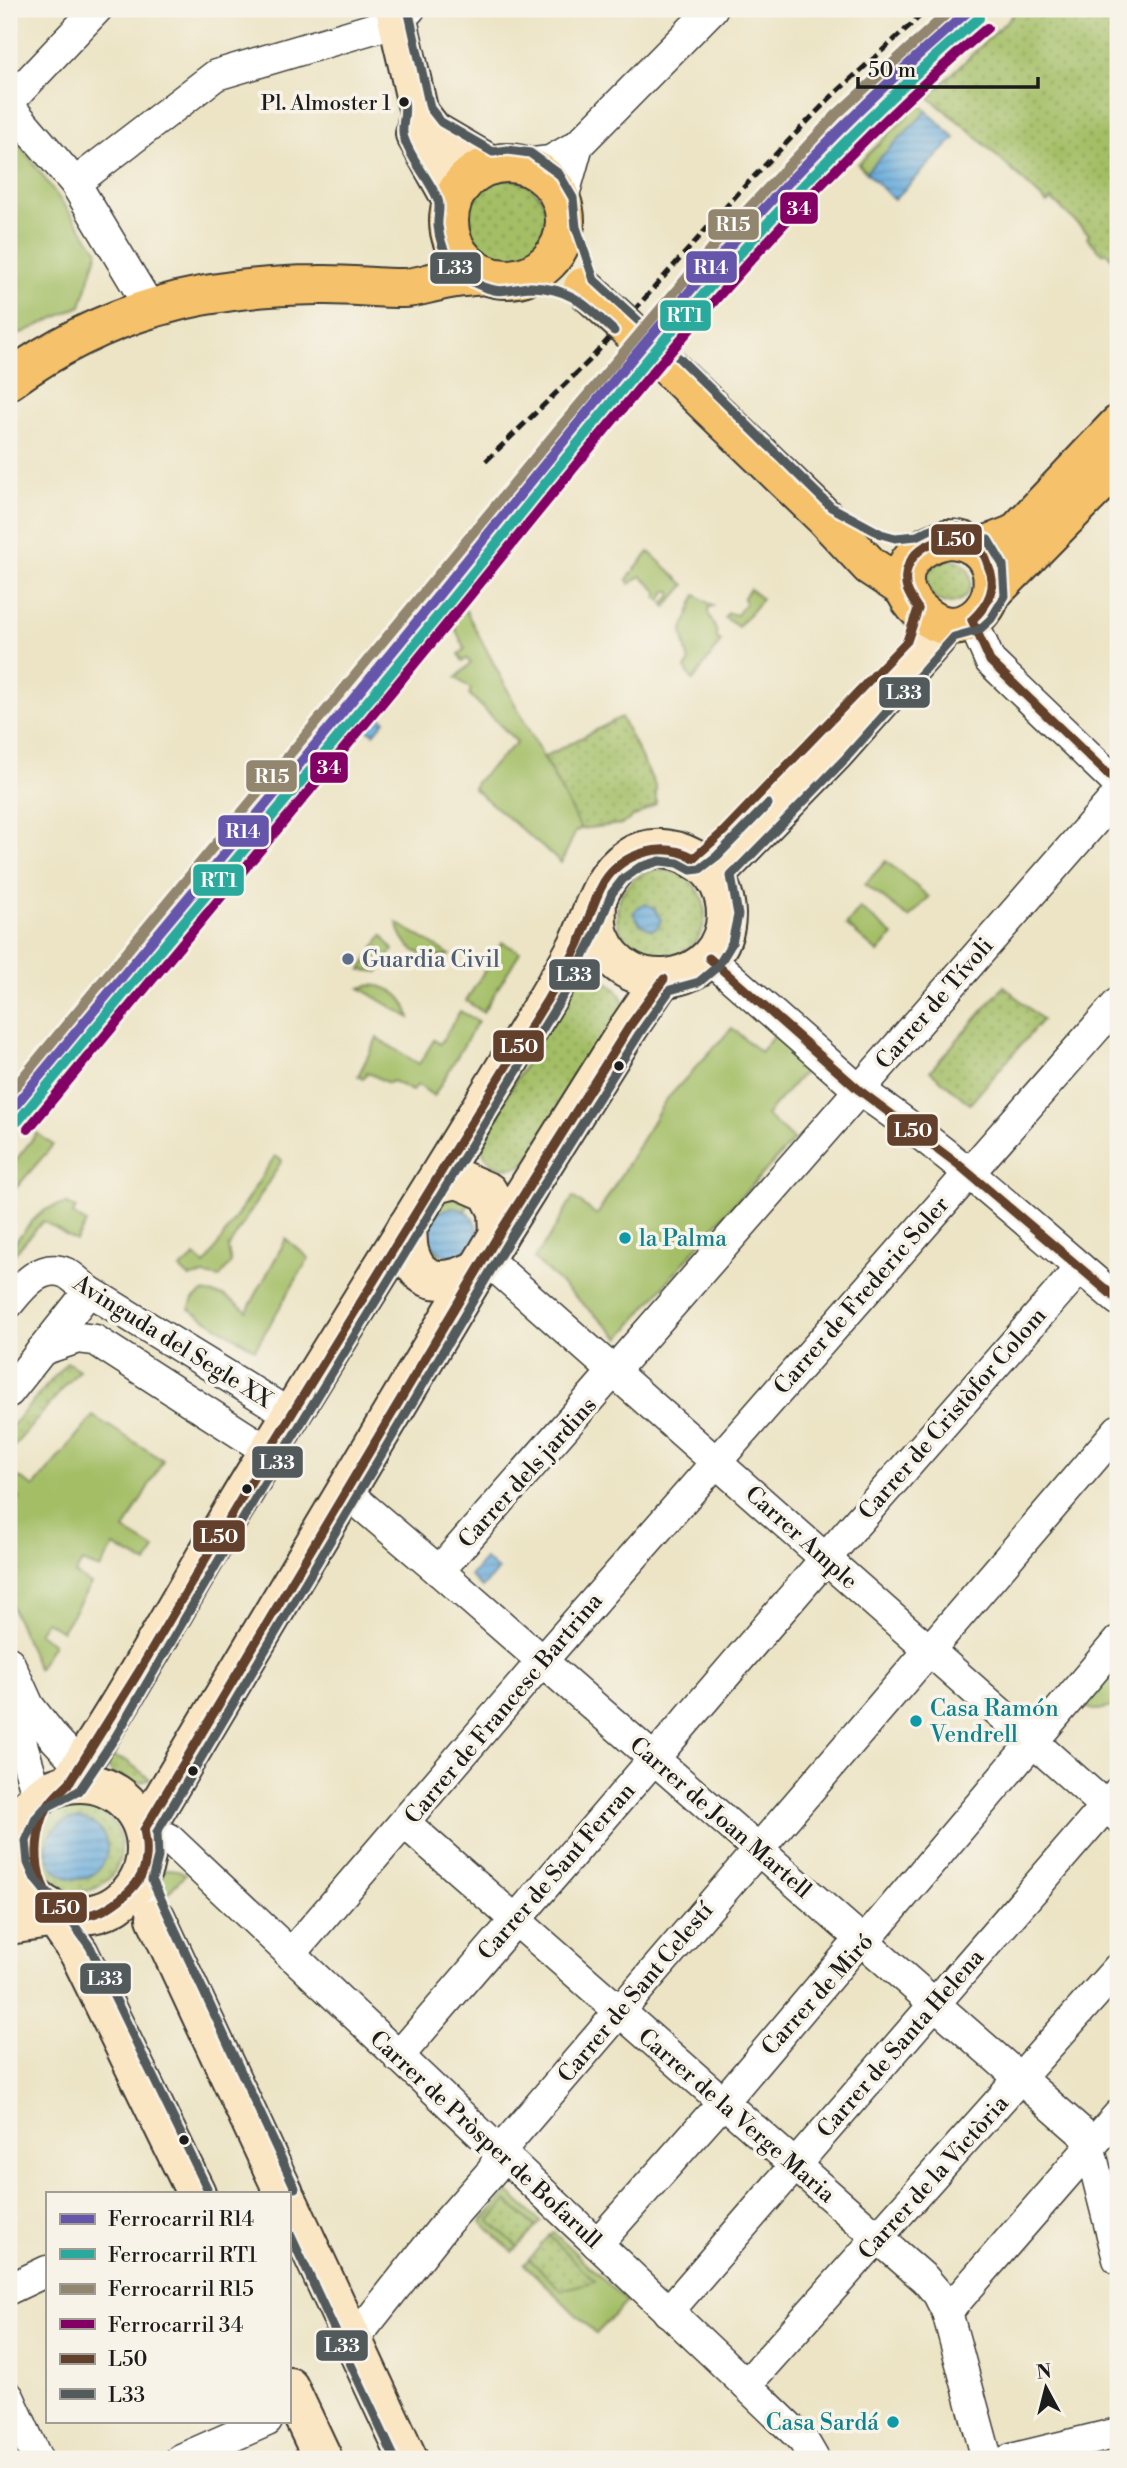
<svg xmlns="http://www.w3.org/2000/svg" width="1127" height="2468" viewBox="0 0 1127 2468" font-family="'Libre Bodoni',serif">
<defs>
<pattern id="grass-dots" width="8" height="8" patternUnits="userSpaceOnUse" patternTransform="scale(1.75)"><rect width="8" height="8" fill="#a3be65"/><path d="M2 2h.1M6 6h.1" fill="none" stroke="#849a52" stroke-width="1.8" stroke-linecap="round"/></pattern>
<pattern id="water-rules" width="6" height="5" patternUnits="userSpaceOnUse" patternTransform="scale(1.75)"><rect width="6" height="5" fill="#65aadb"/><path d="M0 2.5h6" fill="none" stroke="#528ab1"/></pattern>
</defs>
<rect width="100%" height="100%" fill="#f7f3e8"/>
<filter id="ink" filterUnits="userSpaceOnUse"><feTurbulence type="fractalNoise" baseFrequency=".0143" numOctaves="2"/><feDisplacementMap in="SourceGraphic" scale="14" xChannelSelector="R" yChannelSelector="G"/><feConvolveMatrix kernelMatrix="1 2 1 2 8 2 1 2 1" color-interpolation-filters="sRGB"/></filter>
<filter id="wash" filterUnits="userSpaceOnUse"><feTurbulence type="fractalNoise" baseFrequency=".00686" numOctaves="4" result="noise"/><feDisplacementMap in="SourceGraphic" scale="28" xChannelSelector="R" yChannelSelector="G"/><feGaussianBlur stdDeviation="1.57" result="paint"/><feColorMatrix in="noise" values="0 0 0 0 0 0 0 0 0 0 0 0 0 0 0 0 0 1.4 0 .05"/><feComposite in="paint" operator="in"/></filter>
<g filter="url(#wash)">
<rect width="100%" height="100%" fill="#ece4c5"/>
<g fill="url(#grass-dots)" stroke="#606d40" stroke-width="2">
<path d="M1019 9H1118V264L1106 252 1103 254 1087 238 1089 234 1051 199 1047 203 969 130 928 97Z"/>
<circle cx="506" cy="220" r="41"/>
<circle cx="949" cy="581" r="22"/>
<path d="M621 717 656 787V804L622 824 581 829 544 757Z"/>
<circle cx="661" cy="914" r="44"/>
<path d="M590 976C607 979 621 989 625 1007L523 1165C501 1173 483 1164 480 1139L577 980Z"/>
<path d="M1004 986 1042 1020 970 1104 930 1071Z"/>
<path d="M475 1195 465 1211 449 1208 435 1216 434 1247 440 1252 430 1270 418 1239 442 1199Z"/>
<path d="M67 1362 79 1370 9 1452V1429Z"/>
<path d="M105 1755 127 1761 150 1779C129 1789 108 1779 105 1755Z"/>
<circle cx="77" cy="1848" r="44"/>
<path d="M507 2201 536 2227 518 2247 489 2221Z"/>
<path d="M549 2236 596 2281 561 2290 529 2259Z"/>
</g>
<g fill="#a3be65" stroke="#606d40" stroke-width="2">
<path d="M920 104 927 111 866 172 858 164Z"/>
<path d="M9 130 98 251 81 306 9 339Z"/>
<path d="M649 552 685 585 666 607 663 603 671 597V591H666L661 601 656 597 659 593 641 576 630 584 627 579Z"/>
<path d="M750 589 762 599 738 627 725 618 728 613 737 615 745 604 744 597Z"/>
<path d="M456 592 581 829 576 831 561 863 474 789 476 782 517 742 469 694 471 689 456 678 471 663 467 659 462 661 459 654 465 649 456 630 440 614Z"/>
<path d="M696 595 713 606 709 607 708 612C712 623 717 626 717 638L721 641 693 681 685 668 689 663 682 632Z"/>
<path d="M886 861 929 897 909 918 865 884Z"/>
<path d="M860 908 893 935 878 952 846 925Z"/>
<path d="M397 923 450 955C421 960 405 951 397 923Z"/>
<path d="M382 935 393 950 379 972 361 970Z"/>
<path d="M502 942 520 952 483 1012 466 1001Z"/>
<path d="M372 985C393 987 406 998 410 1018L360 988Z"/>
<path d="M460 1011 478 1021 434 1096 418 1085 412 1091 393 1081 388 1083 367 1072 363 1079 358 1076 377 1038 419 1064 434 1040 440 1044Z"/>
<path d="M732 1028 760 1052 774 1036 810 1065 766 1115 794 1140 726 1213 620 1338 534 1259 549 1238 573 1197 597 1215 665 1101Z"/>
<path d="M37 1133 53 1145 17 1187 9 1181V1169Z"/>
<path d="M275 1156 282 1160 228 1248 231 1263 219 1278 205 1275 189 1277 180 1269 195 1256 205 1265Z"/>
<path d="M67 1204 76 1208 73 1214 86 1223 76 1241 43 1221 9 1260C9 1248 13 1244 21 1235 35 1217 43 1206 67 1204Z"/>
<path d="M286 1239 309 1258 255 1349 189 1309 193 1299 203 1292 225 1296 247 1311Z"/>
<path d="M93 1416 163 1460 124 1530 155 1549 147 1564 114 1546 100 1569 82 1562 75 1574 91 1584 62 1631 46 1621 38 1633 53 1644 38 1669 9 1600V1538L13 1535C5 1517 8 1514 20 1499L9 1490V1471L34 1487Z"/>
<path d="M1118 1656V1707C1098 1706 1098 1718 1079 1701Z"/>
<path d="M167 1869 178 1870 185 1875 157 1904 154 1878 158 1873Z"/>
<path d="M508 2192 541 2222 536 2227 507 2201 489 2221 518 2247 513 2252 481 2222Z"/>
<path d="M553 2232 627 2302 596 2334 524 2264 529 2259 561 2290 595 2281 549 2236Z"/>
</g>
<g fill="url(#water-rules)" stroke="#40637c" stroke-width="2">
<path d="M927 111 955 138 894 200 866 172Z"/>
<path d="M373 693 377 713 385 721 374 734 352 719Z"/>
<path d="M647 904 655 909 661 920 658 927 652 930 640 924 633 913 640 906Z"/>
<circle cx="453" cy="1232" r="24"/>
<path d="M485 1559 498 1570 482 1588 470 1576Z"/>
<circle cx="77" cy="1849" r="30"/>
</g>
</g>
<g filter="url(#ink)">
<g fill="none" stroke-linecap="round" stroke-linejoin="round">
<g stroke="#3b3a35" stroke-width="33">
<g id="street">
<path d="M9 102 97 9"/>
<path d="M9 106 75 183 150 308"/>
<path d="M525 164 550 161 578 145 712 9"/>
<path d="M75 183 216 75 398 21 410 9"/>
<path d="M562 202 578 145"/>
<path d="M972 620 990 661 1118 784"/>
<path d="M709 958 859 1090C951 1152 1033 1229 1118 1300"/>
<path d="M485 1258 1118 1817"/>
<path d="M9 1303C22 1287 41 1262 66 1273 74 1277 82 1286 89 1291L291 1415"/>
<path d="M42 1350 78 1338 95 1340 269 1452"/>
<path d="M9 1392 89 1291"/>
<path d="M346 1492 439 1571 1087 2137 1118 2259"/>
<path d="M439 1571 1118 794"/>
<path d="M9 1662 29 1706 55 1739 97 1784"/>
<path d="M9 1709 17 1727 38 1798"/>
<path d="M405 1823 925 2279 938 2294 947 2312 987 2459"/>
<path d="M147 1840 168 1838 720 2360 803 2440 814 2459"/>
<path d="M139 1881 156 1918"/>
<path d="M290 1955 542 1661 1118 1003"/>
<path d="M398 2057 825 1559 1080 1268"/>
<path d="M597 2244 723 2102 854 1947 864 1942 1118 1641"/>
<path d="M9 2289 47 2271"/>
<path d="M668 2312 1118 1792"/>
<path d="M947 2312 1118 2115"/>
<path d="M353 2341 448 2221 493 2170 500 2151 1118 1430"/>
<path d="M746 2385 1118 1968"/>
<path d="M9 2397 37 2459"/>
<path d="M181 2459 267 2421"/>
<path d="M1011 2459 1118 2433"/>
</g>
</g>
<g stroke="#3b3a35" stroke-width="42">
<g id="secondary">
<path d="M395 9 419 113 415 134 452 200"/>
<path d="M419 113 433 131 491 165"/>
<path d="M717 881 720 870 835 752 947 626"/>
<path d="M434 1184 458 1179 488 1192 498 1211 499 1234"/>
<path d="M407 1227C408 1235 407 1246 410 1254 421 1290 453 1282 478 1269"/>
<path d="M70 1782C134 1686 188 1584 248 1485 338 1337 431 1191 520 1043 539 1012 558 981 575 950 592 920 597 878 628 858 652 842 681 849 702 864 717 875 726 895 726 914 726 985 626 1003 600 937 595 925 597 913 597 901"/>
<circle cx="80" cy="1849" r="66"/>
<path d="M144 1830 499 1234 629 1027 657 986 664 979"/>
<path d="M156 1918 284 2193"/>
<path d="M9 1925 55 1918 79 1953 196 2193"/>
<path d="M289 2203 408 2459"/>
<path d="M289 2387 323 2459"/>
</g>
</g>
<g stroke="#3b3a35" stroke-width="42">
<g id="primary">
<circle cx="507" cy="221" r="58"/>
<path d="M628 328 824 517 870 566 905 589"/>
<path d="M9 380C104 311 202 286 318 285 346 284 375 288 403 288 416 288 428 283 440 281 455 277 471 276 487 275"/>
<path d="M947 539C1012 540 1003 627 949 626 938 625 929 619 921 612 887 582 908 546 947 539Z"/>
<path d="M979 548 1015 534 1118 425"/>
<path d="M993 592 1118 465"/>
</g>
</g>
<use href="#street" stroke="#fff" stroke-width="30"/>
<use href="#secondary" stroke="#fbe6c4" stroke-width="38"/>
<use href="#primary" stroke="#f5c16b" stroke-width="38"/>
<path stroke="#1c1c1c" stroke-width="5" stroke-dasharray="10 5" stroke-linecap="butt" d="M486 461 589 361 741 190 830 98 928 9"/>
<g stroke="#3b3a35" stroke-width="42" stroke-linecap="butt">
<path id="primary-bridge" d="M583 287 628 328"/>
</g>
<use href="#primary-bridge" stroke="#f5c16b" stroke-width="38"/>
<g stroke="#f7f3e8" stroke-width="14">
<g id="bus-1">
<path d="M918 609C914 602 907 593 906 585 900 545 957 523 982 553 986 556 987 563 989 568 998 588 987 606 972 620"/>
<path d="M972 620 990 661 1118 784"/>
<path d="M694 858 722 833 907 641 918 609"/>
<path d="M709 958 859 1090 959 1165 1118 1300"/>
<path d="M70 1782 138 1673 277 1438 547 1000C558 981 570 962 579 943 588 923 593 901 604 882 623 852 664 841 694 858"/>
<path d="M70 1782C63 1789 53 1797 48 1806 30 1840 31 1899 73 1914 84 1918 100 1913 109 1907 140 1887 152 1868 144 1830"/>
<path d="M144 1830 499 1234 629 1027 664 979"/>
</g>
</g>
<g stroke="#f7f3e8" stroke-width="14">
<g id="bus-2">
<path d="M404 102C407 114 400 129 404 138 411 160 429 178 438 200 441 207 437 218 438 226 441 258 462 283 494 290 507 293 518 287 531 287 572 288 586 306 614 331"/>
<path d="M207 2188 90 1947 57 1901 44 1890 35 1879 28 1863 26 1841 36 1818 45 1808 79 1791 116 1736 257 1495 567 989 596 932 612 893 623 879 640 867 660 861 678 863 691 870 700 869 717 856 768 804"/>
<path d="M295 2188 152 1880 158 1857 157 1832 509 1240 639 1034 670 990 699 982 718 966 732 943 738 915 731 876 844 760 954 637 979 630 991 619 1005 596 1003 565 988 540 958 527 931 529 917 536 895 538 881 534 831 507 680 359 594 280 576 227 573 198 559 174 530 153 508 150 493 152 441 122 430 108 408 9"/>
<path d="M289 2232 395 2459"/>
</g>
</g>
<use href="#bus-1" stroke="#63402c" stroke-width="9"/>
<use href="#bus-2" stroke="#535a5c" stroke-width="9"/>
<g stroke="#f7f3e8" stroke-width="16">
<path id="rail-1" d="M9 1113C151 941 296 770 437 597 604 392 768 180 971 9"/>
</g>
<g stroke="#f7f3e8" stroke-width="16">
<path id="rail-2" d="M18 1121C160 949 305 779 446 606 612 401 777 190 979 18"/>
</g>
<g stroke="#f7f3e8" stroke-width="16">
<path id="rail-3" d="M9 1094 562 425 718 241 836 115 952 9"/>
</g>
<g stroke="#f7f3e8" stroke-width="16">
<path id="rail-4" d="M28 1129C170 957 314 787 455 614 621 410 785 199 987 28"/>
</g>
<use href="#rail-1" stroke="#6556ac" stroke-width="10"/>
<use href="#rail-2" stroke="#2aaa9d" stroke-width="10"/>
<use href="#rail-3" stroke="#93866e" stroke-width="10"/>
<use href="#rail-4" stroke="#830065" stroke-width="10"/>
</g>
</g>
<g fill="#1c1c1c" stroke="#f7f3e8" stroke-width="2.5">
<circle cx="404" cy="102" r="6"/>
<circle cx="619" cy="1066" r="6"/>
<circle cx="247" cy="1489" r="6"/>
<circle cx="193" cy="1771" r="6"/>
<circle cx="184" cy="2140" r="6"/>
</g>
<circle fill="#5c6f8a" stroke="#f7f3e8" stroke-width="2.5" cx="348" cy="959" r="7"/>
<g fill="#0f9aa8" stroke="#f7f3e8" stroke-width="2.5">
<circle cx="625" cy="1238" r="7"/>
<circle cx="916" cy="1721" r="7"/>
<circle cx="893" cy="2422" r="7"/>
</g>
<g text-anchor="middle" stroke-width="7" stroke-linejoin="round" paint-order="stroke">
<g font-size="21" fill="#1c1c1c" stroke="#f7f3e8" text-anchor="end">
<text x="391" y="110">Pl. Almoster 1</text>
</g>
<g font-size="23" fill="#4e5e75" stroke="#f7f3e8" text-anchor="start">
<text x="362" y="967">Guardia Civil</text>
</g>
<g font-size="23" fill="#1c1c1c" stroke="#f7f3e8">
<text transform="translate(934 1003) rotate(-49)" y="8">Carrer de Tívoli</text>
<text transform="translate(861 1295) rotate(-49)" y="8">Carrer de Frederic Soler</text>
<text transform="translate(173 1341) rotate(32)" y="8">Avinguda del Segle XX</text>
<text transform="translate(952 1413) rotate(-49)" y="8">Carrer de Cristòfor Colom</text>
<text transform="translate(527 1472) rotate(-48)" y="8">Carrer dels jardins</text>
<text transform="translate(802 1537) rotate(42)" y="8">Carrer Ample</text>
<text transform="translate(503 1708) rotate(-50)" y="8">Carrer de Francesc Bartrina</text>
<text transform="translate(721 1817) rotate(41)" y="8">Carrer de Joan Martell</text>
<text transform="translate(556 1871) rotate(-49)" y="8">Carrer de Sant Ferran</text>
<text transform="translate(635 1992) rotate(-50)" y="8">Carrer de Sant Celestí</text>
<text transform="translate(817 1994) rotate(-48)" y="8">Carrer de Miró</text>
<text transform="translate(900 2043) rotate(-49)" y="8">Carrer de Santa Helena</text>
<text transform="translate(737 2115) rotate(41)" y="8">Carrer de la Verge Maria</text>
<text transform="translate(486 2139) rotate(43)" y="8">Carrer de Pròsper de Bofarull</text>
<text transform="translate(933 2177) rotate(-48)" y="8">Carrer de la Victòria</text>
</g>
<g font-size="23" fill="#0d838f" stroke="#f7f3e8" text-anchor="start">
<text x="639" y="1246">la Palma</text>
<text x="930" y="1716">Casa Ramón<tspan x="930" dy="26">Vendrell</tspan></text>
<text x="879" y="2430" text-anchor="end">Casa Sardá</text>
</g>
</g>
<g stroke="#f7f3e8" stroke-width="2.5">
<rect x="779" y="191" width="40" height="34" rx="7" fill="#830065"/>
<rect x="707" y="208" width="53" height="33" rx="7" fill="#93866e"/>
<rect x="685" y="250" width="53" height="34" rx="7" fill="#6556ac"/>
<rect x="429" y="251" width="53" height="34" rx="7" fill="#535a5c"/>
<rect x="659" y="299" width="53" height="33" rx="7" fill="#2aaa9d"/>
<rect x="930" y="523" width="53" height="33" rx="7" fill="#63402c"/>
<rect x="878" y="676" width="53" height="33" rx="7" fill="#535a5c"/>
<rect x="309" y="751" width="40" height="33" rx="7" fill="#830065"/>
<rect x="245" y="759" width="53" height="34" rx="7" fill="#93866e"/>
<rect x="217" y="814" width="53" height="34" rx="7" fill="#6556ac"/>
<rect x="192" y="863" width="53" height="34" rx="7" fill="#2aaa9d"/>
<rect x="548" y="958" width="53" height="33" rx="7" fill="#535a5c"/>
<rect x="492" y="1029" width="53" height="34" rx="7" fill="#63402c"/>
<rect x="886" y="1113" width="53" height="34" rx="7" fill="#63402c"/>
<rect x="251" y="1445" width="53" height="34" rx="7" fill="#535a5c"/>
<rect x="192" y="1519" width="54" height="34" rx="7" fill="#63402c"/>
<rect x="34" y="1891" width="54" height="33" rx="7" fill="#63402c"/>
<rect x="79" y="1962" width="53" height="33" rx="7" fill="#535a5c"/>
<rect x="315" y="2329" width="54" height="33" rx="7" fill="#535a5c"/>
</g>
<g font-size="19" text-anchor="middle" font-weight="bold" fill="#fff">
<text x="799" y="215">34</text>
<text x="733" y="231">R15</text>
<text x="711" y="274">R14</text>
<text x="455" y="274">L33</text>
<text x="685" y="322">RT1</text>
<text x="956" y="546">L50</text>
<text x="904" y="699">L33</text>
<text x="329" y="774">34</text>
<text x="272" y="783">R15</text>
<text x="243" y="838">R14</text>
<text x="219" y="887">RT1</text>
<text x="574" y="981">L33</text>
<text x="519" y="1053">L50</text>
<text x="913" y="1137">L50</text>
<text x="277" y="1469">L33</text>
<text x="219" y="1543">L50</text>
<text x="61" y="1914">L50</text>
<text x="105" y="1985">L33</text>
<text x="342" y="2352">L33</text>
</g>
<rect width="1127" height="2468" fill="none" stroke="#f7f3e8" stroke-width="35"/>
<rect x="46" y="2192" width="245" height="231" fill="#f7f3e8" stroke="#9f9d96" stroke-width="2"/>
<rect x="60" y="2214" width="35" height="10" fill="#6556ac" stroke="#9f9d96" stroke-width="2"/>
<text x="108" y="2226" font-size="21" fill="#1c1c1c">Ferrocarril R14</text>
<rect x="60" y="2249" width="35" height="10" fill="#2aaa9d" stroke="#9f9d96" stroke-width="2"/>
<text x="108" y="2262" font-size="21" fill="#1c1c1c">Ferrocarril RT1</text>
<rect x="60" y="2284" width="35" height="10" fill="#93866e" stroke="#9f9d96" stroke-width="2"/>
<text x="108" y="2296" font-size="21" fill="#1c1c1c">Ferrocarril R15</text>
<rect x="60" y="2319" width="35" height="10" fill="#830065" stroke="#9f9d96" stroke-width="2"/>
<text x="108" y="2332" font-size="21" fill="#1c1c1c">Ferrocarril 34</text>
<rect x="60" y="2354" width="35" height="10" fill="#63402c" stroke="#9f9d96" stroke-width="2"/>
<text x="108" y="2366" font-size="21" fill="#1c1c1c">L50</text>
<rect x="60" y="2389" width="35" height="10" fill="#535a5c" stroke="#9f9d96" stroke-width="2"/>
<text x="108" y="2402" font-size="21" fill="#1c1c1c">L33</text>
<g transform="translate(1046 2388) rotate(353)" stroke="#f7f3e8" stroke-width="5" paint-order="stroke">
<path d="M0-5L12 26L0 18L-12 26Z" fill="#1c1c1c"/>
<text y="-10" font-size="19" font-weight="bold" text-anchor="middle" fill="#1c1c1c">N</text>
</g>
<path d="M858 77v10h180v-10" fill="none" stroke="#1c1c1c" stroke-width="3.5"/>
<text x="868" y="77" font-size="21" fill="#1c1c1c" stroke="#f7f3e8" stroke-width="5" paint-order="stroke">50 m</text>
</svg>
